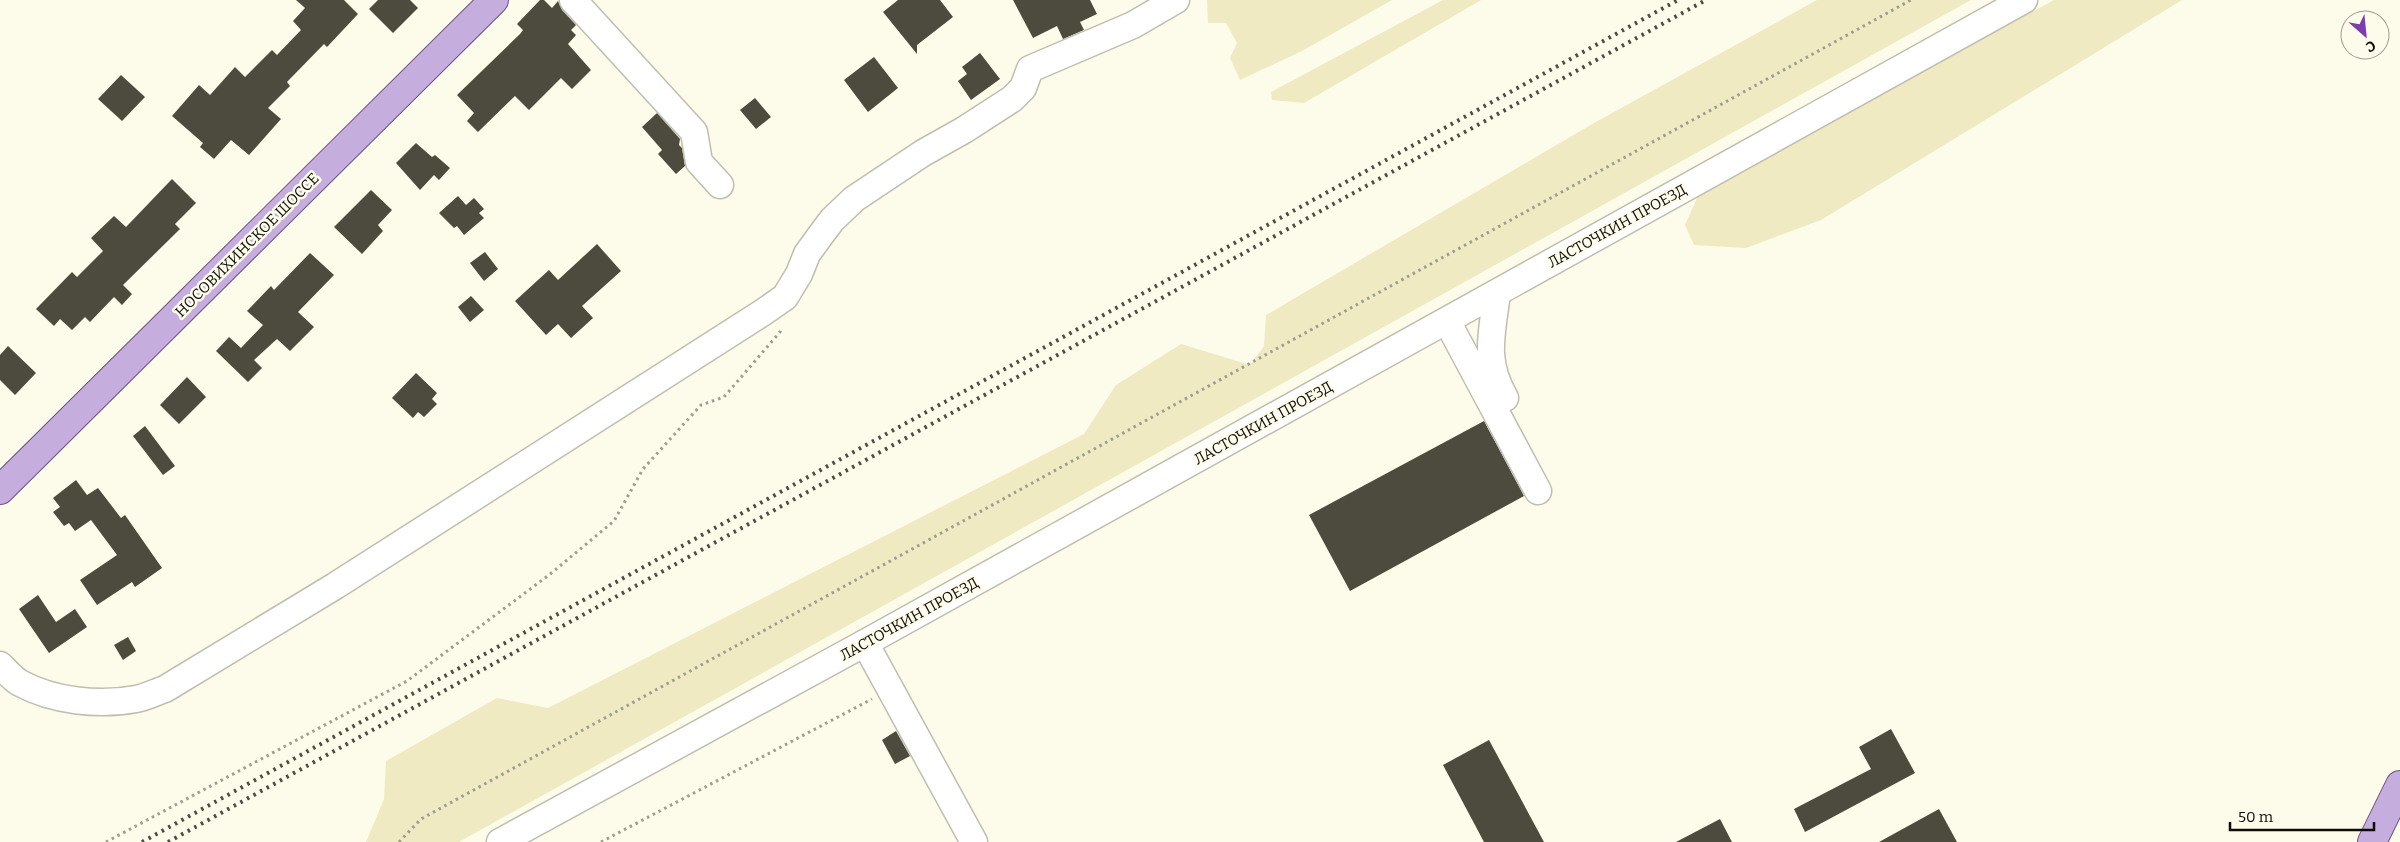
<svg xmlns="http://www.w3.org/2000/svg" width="2400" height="842" viewBox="0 0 2400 842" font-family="Bitter,serif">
<rect width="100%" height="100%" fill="#fdfbea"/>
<g fill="#f0eac2">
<path d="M1207 0H1392L1302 51 1240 80 1230 58 1237 43 1226 23H1208Z"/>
<path d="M1443 0H1481L1304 103 1272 100 1271 92Z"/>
<path d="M1817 0H1971L459 842H366L384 799 386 761 497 698 548 708 1084 434 1116 385 1181 344 1250 365 1264 346 1266 315 1594 123Z"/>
<path d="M2054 0H2182L1821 220 1746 248 1694 245 1685 225 1698 196Z"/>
</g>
<g fill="#4d4b3d">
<path d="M296 0H344L358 14 327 47 324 44 287 82 290 86 268 108 281 119 249 155 231 140 214 159 200 147 203 143 172 116 199 85 210 95 235 67 245 77 272 50 277 55 301 30 293 21 305 8Z"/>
<path d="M378 0H410L418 8 393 33 369 9Z"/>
<path d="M540 0H544L552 8 558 1 562 10 576 25 571 30 576 35 568 44 591 70 572 89 561 78 529 110 515 96 478 132 467 121 474 113 457 95 520 34 523 30 517 24Z"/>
<path d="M898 0H940L953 17 917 45V54L883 12Z"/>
<path d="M1013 0H1090L1097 14 1080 22 1084 30 1063 39 1057 26 1033 38Z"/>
<path d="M980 53 1000 79 971 100 958 81 967 74 962 67Z"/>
<path d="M874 57 898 88 868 112 844 80Z"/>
<path d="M121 75 145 97 122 121 98 99Z"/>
<path d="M755 98 771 117 756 129 740 110Z"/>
<path d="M657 113 680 139 679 145 682 148 685 166 676 174 658 154 662 150 642 127Z"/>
<path d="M416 143 432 157 435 155 450 168 439 180 434 175 420 190 396 163Z"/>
<path d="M172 179 196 203 175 224 180 229 123 285 132 294 122 305 114 297 90 322 85 317 72 330 60 319 54 326 36 309 72 272 77 277 103 251 91 238 114 216 126 227Z"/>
<path d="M371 190 392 210 378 225 383 231 362 254 334 227Z"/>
<path d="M458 196 466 205 474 198 484 209 479 213 484 218 464 235 457 226 454 228 439 213Z"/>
<path d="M597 244 621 271 582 306 593 318 571 338 558 324 546 335 515 301 549 270 558 280Z"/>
<path d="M485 252 498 269 484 281 470 263Z"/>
<path d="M310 253 334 275 298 312 314 327 290 351 277 339 254 360 262 368 248 382 216 351 229 337 241 348 263 325 247 311 271 286 274 290Z"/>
<path d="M471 296 484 310 470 322 458 307Z"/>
<path d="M8 346 36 373 15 395 0 380V355Z"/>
<path d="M416 373 437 393 432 399 437 404 424 417 418 412 413 418 392 398Z"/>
<path d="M187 377 206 397 179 424 160 405Z"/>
<path d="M1484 421 1524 496 1350 591 1309 515Z"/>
<path d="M145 426 175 466 163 475 133 436Z"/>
<path d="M76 480 87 495 98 488 121 518 125 515 162 568 135 587 132 582 97 605 80 580 117 555 91 520 75 531 69 523 64 526 53 512 60 507 53 498Z"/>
<path d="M38 595 56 622 75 609 87 627 49 653 19 609Z"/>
<path d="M128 637 136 651 123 660 114 645Z"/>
<path d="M1891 729 1915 773 1805 832 1794 809 1871 769 1859 747Z"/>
<path d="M896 731 910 756 895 764 882 740Z"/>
<path d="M1489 740 1544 842H1484L1443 765Z"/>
<path d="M1939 809 1957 842H1879Z"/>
<path d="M1720 819 1732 842H1676Z"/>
</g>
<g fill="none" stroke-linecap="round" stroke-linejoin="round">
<g stroke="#c0beae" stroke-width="29">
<g id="minor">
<path d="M573 0 694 132 699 162 720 185"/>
<path d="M1497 293C1492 335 1483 360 1505 398"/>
<path d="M1447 321 1538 491"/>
<path d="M865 643 974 842"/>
<path d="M0 665C6 671 13 679 20 683 53 701 99 706 136 699 146 697 156 692 165 689L335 586 762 313 785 297 799 274 807 254 820 236 832 220 854 199 923 153 964 130 1012 99 1023 88 1030 69 1133 25 1176 0"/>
<path d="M500 842 865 643 2024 0"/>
</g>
</g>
<g stroke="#6c5284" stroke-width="30">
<g id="major">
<path d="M0 490 494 0"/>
<path d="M2372 842 2400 785"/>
</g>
</g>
<g stroke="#9e9d90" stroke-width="3" stroke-dasharray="2.5 4" stroke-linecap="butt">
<path d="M106 842 407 681 549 575 614 521 643 469 701 405 724 397 780 332 781 328"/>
<path d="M399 842 421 819 1911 0"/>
<path d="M601 842 872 699"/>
</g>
<use href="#minor" stroke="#fff" stroke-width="26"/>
<use href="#major" stroke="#c5addd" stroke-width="28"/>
<g stroke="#4d4b43" stroke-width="4" stroke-dasharray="2.5 5" stroke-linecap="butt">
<path d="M142 842 1678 0"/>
<path d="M168 842 1706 0"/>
</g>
</g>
<g text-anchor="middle" stroke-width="5" stroke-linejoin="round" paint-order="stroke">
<g font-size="15" fill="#0d0c07" stroke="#fdfbea">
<text transform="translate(1617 226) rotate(-29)" y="5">ЛАСТОЧКИН ПРОЕЗД</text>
<text transform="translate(247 245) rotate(-45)" y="5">НОСОВИХИНСКОЕ ШОССЕ</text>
<text transform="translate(1263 423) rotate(-29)" y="5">ЛАСТОЧКИН ПРОЕЗД</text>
<text transform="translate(909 619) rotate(-29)" y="5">ЛАСТОЧКИН ПРОЕЗД</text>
</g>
</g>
<g transform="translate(2365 35) rotate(153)"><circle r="24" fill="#fdfbea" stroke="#9d9b8f"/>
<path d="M0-4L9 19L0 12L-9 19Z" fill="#7c3db1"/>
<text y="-8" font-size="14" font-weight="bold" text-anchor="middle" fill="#0d0c07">С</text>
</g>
<path d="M2230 822v8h144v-8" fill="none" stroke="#0d0c07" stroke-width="2.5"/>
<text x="2238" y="822" font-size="15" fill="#0d0c07" stroke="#fdfbea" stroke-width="4" paint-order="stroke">50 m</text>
</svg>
